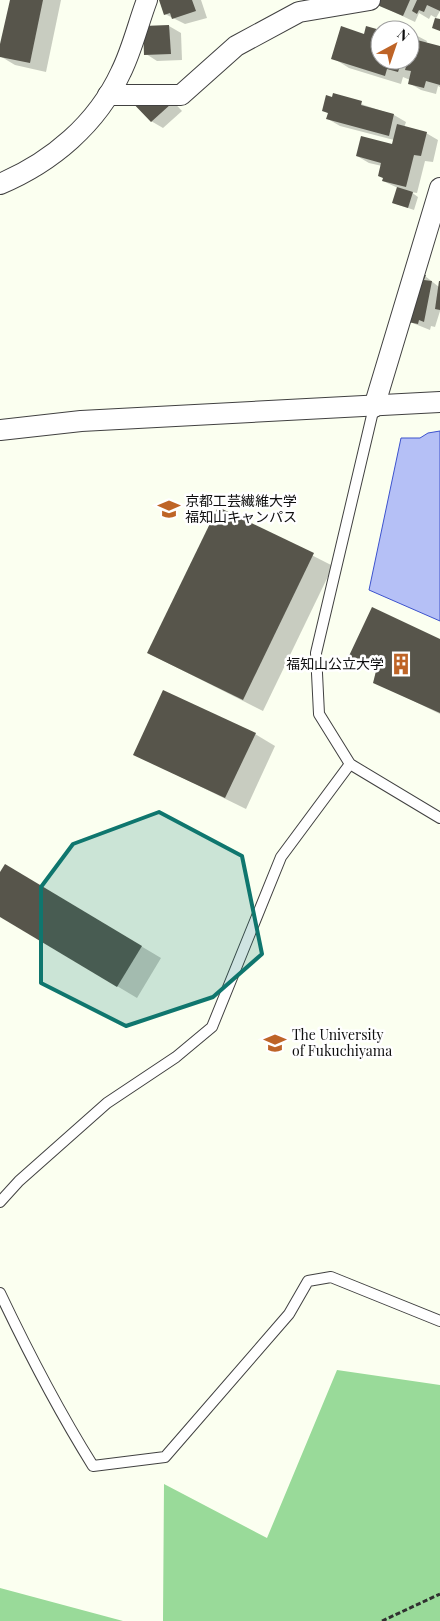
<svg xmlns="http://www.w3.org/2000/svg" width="440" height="1621" viewBox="0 0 440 1621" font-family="'Playfair Display','Noto Sans JP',serif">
<rect width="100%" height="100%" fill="#fbfff0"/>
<g fill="#99da99">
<path d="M337 1370 440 1385V1621H163L164 1484 267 1538Z"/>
<path d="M0 1588 123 1621H0Z"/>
</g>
<path fill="#b5c0f6" stroke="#3c52cd" d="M440 431V621L369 590 401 438H420L428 433Z"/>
<g fill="#0003">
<path d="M11 0H61L46 72 15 65 0 56Z"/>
<path d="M160 0H201L207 18 185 24 165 14Z"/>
<path d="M380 0H440V11L436 18 431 15 429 19 419 13 415 22 379 5Z"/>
<path d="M169 26 181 33 182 60 157 61 146 54Z"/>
<path d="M380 32V60H410V32L427 41 426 44 440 47V87L438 86 436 94 421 90 409 83 410 80 403 77 401 84 349 68 333 58 365 35Z"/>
<path d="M165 93 182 111 163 128 151 121Z"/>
<path d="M334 95 394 115 406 122 404 128 426 133 438 140 433 162 425 161 417 193 411 192 418 197 414 210 393 203 398 188 383 181 384 178 379 176 382 166 369 163 357 156 393 146 394 140 340 126 328 119 329 114 323 110Z"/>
<path d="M425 276 439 287 440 282V311L435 327 431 326 430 330 410 322Z"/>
<path d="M219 508 333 566 263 711 148 653Z"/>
<path d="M440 640V714L375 682 377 672 349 657Z"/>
<path d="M255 734 275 746 246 809 134 754Z"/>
<path d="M0 875 25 877 161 958 137 998 0 916Z"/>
</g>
<g fill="#57554b">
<path d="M10 0H43L30 63 0 57V44Z"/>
<path d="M159 0H192L196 11 172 19 170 13 164 15Z"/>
<path d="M379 0H410L403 16 377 5Z"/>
<path d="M417 0H440V11L427 5 424 12 419 10 417 14 412 11Z"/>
<path d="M435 18 440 19V31L432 28Z"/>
<path d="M391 24 408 30H390Z"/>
<path d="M169 25 171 54 144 55 143 26Z"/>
<path d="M341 26 364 34 366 26 380 30V60H402L398 72 387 69 385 76 331 59Z"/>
<path d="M417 40 440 46V85L426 81 424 88 408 84 411 71 405 70 408 60 412 58Z"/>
<path d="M153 85 171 104 151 122 127 97 145 91Z"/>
<path d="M333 93 362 101 361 105 394 114 389 136 326 119 328 113 322 111 326 95 332 97Z"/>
<path d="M397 124 427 132 421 156 414 155 406 187 382 181 383 178 378 176 381 163 356 156 361 136 392 144Z"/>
<path d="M397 187 413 192 408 208 392 203Z"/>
<path d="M418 274 426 275 424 280 432 281 424 322 419 320 418 324 408 322Z"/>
<path d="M439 281H440V310L435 309Z"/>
<path d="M218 507 314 553 243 700 147 653Z"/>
<path d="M372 607 440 639V713L373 683 376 671 348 658Z"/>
<path d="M163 690 256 733 225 798 133 755Z"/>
<path d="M5 864 142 946 117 987 0 917V872Z"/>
</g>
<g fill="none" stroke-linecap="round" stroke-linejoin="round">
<g stroke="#414141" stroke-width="12">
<g id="service">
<path d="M374 407 316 653 319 714 350 764 440 818"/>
<path d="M0 1202 19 1181 107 1103 176 1057 212 1027 281 857 350 764"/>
<path d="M0 1293C28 1352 58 1410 93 1466L165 1457 289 1314 308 1281 331 1277 440 1321"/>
</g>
</g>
<g stroke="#414141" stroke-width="22">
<g id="minor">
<path d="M108 95H181L236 46 299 12 370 0"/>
<path d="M0 184C52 162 97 124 121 72 132 50 138 24 147 0"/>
<path d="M374 407 440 188"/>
<path d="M0 430 81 421 440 402"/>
</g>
</g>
<path stroke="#303030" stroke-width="3" stroke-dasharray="5 2.5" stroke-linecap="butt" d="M382 1621 440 1594"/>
<use href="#service" stroke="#fff" stroke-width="10"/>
<use href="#minor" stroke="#fff" stroke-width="20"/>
</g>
<path fill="#0f766e" fill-opacity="0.2" stroke="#0f766e" stroke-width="4" stroke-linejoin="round" d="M159 812 242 856 262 954 213 997 126 1026 41 983V887L73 844Z"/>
<defs>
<g id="university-bare" transform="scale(1.725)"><path d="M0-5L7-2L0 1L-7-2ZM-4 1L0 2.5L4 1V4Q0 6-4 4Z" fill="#be6427" stroke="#fff" stroke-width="2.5" paint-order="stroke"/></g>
<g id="building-bare" transform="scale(1.725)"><path d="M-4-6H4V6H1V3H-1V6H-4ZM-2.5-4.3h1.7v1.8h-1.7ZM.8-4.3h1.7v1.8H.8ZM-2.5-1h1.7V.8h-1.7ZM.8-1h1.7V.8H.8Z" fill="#be6427" stroke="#fff" stroke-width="2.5" paint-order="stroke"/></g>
</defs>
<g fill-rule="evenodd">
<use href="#university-bare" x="169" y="509"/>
<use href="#building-bare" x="401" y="664"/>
<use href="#university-bare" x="275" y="1043"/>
</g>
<g text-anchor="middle" stroke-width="5" stroke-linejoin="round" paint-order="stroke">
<g font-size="14" fill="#0e0e0e" stroke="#fff" text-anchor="start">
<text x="185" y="506">京都工芸繊維大学<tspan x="185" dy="16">福知山キャンパス</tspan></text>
<text x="384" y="669" text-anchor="end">福知山公立大学</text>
<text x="292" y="1040">The University<tspan x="292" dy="16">of Fukuchiyama</tspan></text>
</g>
</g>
<g transform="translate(395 45) rotate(40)"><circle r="24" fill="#ffffff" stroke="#9f9f9f"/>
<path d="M0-4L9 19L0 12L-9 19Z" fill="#be6427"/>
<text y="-8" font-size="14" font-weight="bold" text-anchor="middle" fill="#0e0e0e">N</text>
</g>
</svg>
